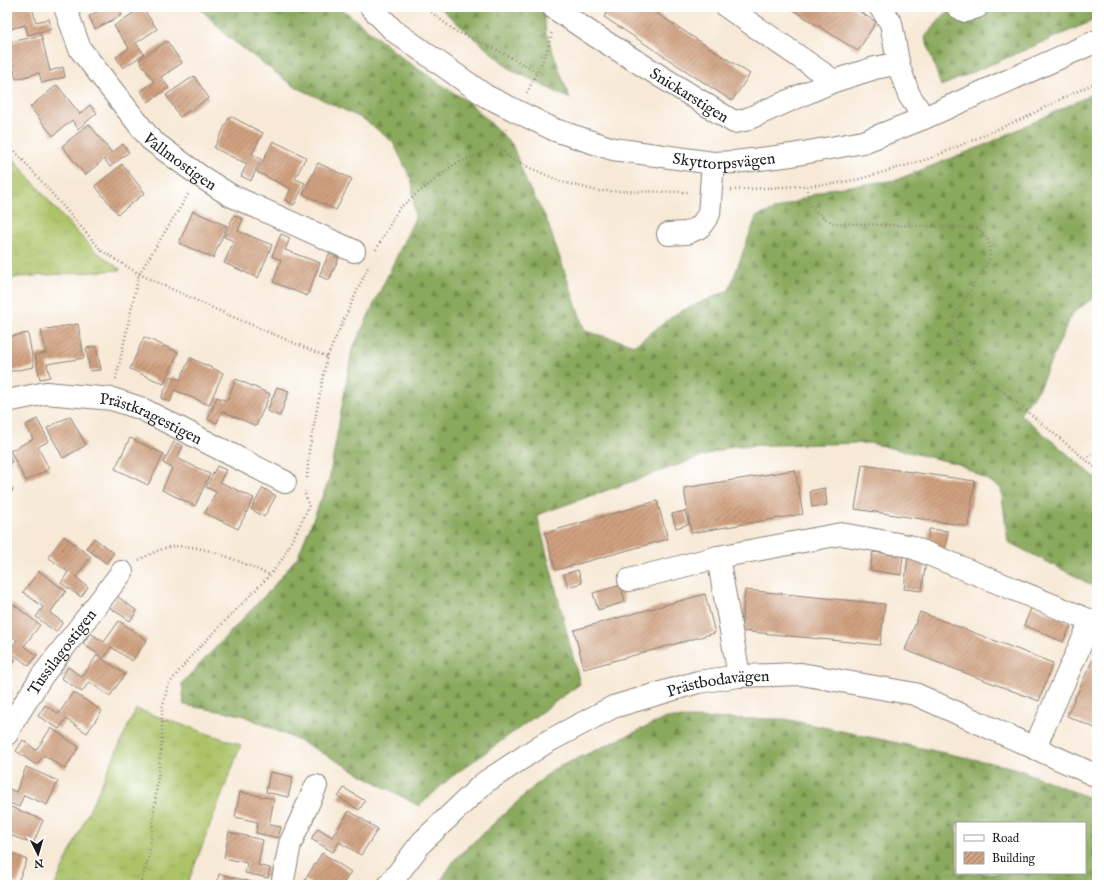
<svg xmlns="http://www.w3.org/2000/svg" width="1104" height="892" viewBox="0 0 1104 892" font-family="'IM FELL English',serif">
<defs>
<pattern id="grass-tufts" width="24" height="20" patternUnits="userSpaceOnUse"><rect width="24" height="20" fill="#acc368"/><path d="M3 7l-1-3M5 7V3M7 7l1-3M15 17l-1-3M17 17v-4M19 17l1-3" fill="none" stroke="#93a75a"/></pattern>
<pattern id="forest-firs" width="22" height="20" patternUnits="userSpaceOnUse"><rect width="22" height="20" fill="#89a95c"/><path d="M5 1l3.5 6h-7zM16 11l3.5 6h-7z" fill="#6f894b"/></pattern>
<pattern id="building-hatch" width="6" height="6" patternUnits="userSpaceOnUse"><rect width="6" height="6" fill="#d0a180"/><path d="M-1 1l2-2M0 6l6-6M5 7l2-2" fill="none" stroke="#a88268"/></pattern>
</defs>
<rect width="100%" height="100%" fill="#fff"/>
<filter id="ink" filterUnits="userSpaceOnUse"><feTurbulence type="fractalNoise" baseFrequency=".025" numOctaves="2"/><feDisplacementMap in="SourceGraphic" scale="8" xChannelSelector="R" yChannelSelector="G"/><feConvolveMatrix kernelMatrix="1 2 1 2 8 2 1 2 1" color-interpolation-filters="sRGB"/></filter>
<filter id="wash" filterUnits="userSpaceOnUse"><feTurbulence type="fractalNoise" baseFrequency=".012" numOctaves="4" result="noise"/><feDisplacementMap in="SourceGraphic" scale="16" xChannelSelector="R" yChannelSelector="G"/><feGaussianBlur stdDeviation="0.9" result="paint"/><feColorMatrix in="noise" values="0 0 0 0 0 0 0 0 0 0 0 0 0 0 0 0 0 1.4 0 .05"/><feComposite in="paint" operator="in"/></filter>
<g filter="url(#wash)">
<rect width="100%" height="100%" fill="#f7e9d6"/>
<g fill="url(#grass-tufts)" stroke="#647042">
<path d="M7 151 61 215 94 250 121 270 19 277 7 280Z"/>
<path d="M136 709 241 745 187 885H55Z"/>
</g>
<g fill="url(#forest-firs)" stroke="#52623c" fill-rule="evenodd">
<path d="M199 7H340L406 61 471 104 512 144 527 184 546 218 585 331 635 345 677 313 729 290 756 217 828 189 896 180 985 145 1097 92V295L1072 314 1039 388 1020 414 1097 479V589L1079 578 1008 542 1001 488 959 464 870 443 732 446 537 515 580 684 450 778 419 806 306 744 242 715 184 705 182 683 272 588 298 556 329 480 352 350 415 218 412 181 393 142 365 120 292 85 228 37Z"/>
<path d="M439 7H543L546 33 570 99 510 69Z"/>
<path d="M951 7H1097V19L941 86 925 37Z"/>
<path d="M666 718 785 719 1015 768 1097 801V885H438L455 859 552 770ZM957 823H1085V873H957Z"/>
</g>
<g id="blocks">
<g fill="url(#building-hatch)">
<path d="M7 7H32L36 22 49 19 51 29 28 35 25 25 7 30Z"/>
<path d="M107 7H118L122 15 95 29 89 16Z"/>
<path d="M142 7 157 29 136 43 144 54 123 68 116 57 129 48 114 26Z"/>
<path d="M610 7H647L750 74 732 101 604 17Z"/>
<path d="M788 7H852L876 22 858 51Z"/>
<path d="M41 35 50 71 63 67 65 77 42 83 39 73 16 79 7 43Z"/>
<path d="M167 41 182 63 161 77 169 88 148 102 141 91 154 82 139 60Z"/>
<path d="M194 76 209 98 180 117 166 95Z"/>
<path d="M57 85 80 114 90 105 97 113 78 129 72 120 53 136 30 107Z"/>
<path d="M230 116 263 133 252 154 261 159 251 181 241 176 247 164 214 148Z"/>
<path d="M89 124 112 153 123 144 129 152 110 167 104 159 85 175 62 146Z"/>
<path d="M273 141 306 157 295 179 305 183 294 205 285 200 291 189 257 172Z"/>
<path d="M318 163 352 179 336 210 303 194Z"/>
<path d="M122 164 145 193 118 214 95 186Z"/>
<path d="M193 211 227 226 213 258 179 243Z"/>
<path d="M234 215 243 219 238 231 272 245 258 278 224 263 234 241 224 237Z"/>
<path d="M281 234 290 238 285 250 320 263 307 296 273 282 281 260 272 256Z"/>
<path d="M329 254 339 258 329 280 319 276Z"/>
<path d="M78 324 84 358 47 364 50 377 40 379 35 355 46 353 41 330Z"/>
<path d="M28 333 34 367 7 372V337Z"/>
<path d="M144 337 178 352 164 384 130 369Z"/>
<path d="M96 346 101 370 90 371 86 348Z"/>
<path d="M190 358 223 373 209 405 175 390 170 402 161 398 171 376 180 380Z"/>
<path d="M236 379 270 394 256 426 222 411 217 423 208 419 217 397 227 401Z"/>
<path d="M277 387 289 391 280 416 267 411Z"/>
<path d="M70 416 86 445 63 458 47 428Z"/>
<path d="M37 419 49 441 38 447 49 469 26 481 10 451 33 439 26 425Z"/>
<path d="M130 438 164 454 148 485 115 469Z"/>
<path d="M174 442 183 446 177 458 210 474 195 506 162 490 172 468 163 463Z"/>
<path d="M7 452 12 462 7 464Z"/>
<path d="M862 465 975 481 968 526 855 509Z"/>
<path d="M217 466 226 470 220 482 254 498 238 529 205 513 216 492 206 487Z"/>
<path d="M795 470 803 514 691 533 684 488Z"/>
<path d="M7 479 13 490 7 493Z"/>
<path d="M263 488 276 496 264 517 251 509Z"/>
<path d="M825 488 827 505 812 507 810 491Z"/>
<path d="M657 501 668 539 556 570 545 533Z"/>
<path d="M685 511 689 524 676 528 672 514Z"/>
<path d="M929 529 948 531 945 549 927 546Z"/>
<path d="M64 536 91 557 76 577 88 587 81 597 61 583 68 572 48 557Z"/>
<path d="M94 538 114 553 106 563 86 548Z"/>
<path d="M873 552 903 556 901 575 870 570Z"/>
<path d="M908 557 926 560 922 591 904 589Z"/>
<path d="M578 570 582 583 568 587 564 574Z"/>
<path d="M39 571 66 591 50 613 63 622 56 632 36 617 43 607 23 592Z"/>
<path d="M621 585 625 602 598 610 593 593Z"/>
<path d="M745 590 885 604 880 645 741 631Z"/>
<path d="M705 594 715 633 584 669 574 630Z"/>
<path d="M117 596 137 611 130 621 109 607Z"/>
<path d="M13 604 40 625 24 646 37 655 29 666 9 651 17 640 7 633V611Z"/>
<path d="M1032 606 1072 623 1063 642 1024 625Z"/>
<path d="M920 612 1053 663 1039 701 905 650Z"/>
<path d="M119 621 147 640 132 661 111 647 104 658 83 644 90 633 104 642Z"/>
<path d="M1097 650V729L1067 716Z"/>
<path d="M7 654 15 660 7 671Z"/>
<path d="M97 655 125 674 110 696 89 682 82 692 61 678 68 667 82 677Z"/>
<path d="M7 687 12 691 7 698Z"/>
<path d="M73 692 102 711 87 733 66 719 59 729 38 716 45 705 59 714Z"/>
<path d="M51 728 79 747 65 769 44 755 36 765 16 751 23 740 36 750Z"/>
<path d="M26 767 58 781 47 805 24 795 19 807 7 802V788L16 792Z"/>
<path d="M270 772 293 777 288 797 266 792Z"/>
<path d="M344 788 365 801 359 810 338 797Z"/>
<path d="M240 792 274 799 269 825 281 827 278 838 256 833 258 822 235 817Z"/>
<path d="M11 807 43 820 33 844 10 835 7 841V817Z"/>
<path d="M349 811 378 829 361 855 339 842 333 852 311 839 318 828 332 837Z"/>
<path d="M229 832 263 840 258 865 270 868 268 878 245 873 247 863 224 858Z"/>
<path d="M7 851 27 860 17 884 7 880Z"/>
<path d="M322 853 351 872 342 885H313L305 880Z"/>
<path d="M219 874 253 882V885H217Z"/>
</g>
</g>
</g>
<g filter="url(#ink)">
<use href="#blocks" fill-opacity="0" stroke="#8a8279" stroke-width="1"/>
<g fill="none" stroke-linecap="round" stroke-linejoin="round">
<g stroke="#8a8279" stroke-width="24">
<g id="minor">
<path id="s1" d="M65 7 80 49 151 140 200 176 230 195 354 251"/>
<path d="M371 7 394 31 486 96"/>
<path d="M727 7 834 81"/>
<path d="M880 7 891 23 899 67 909 95 924 118"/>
<path d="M958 7 965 11 977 7"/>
<path id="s2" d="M554 8 594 35 734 122 745 120 834 81 875 68 890 65 899 67"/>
<path id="s3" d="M555 130 613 149 713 163 735 162 792 155 863 142 924 118 1097 41"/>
<path d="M668 234 687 233 700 227 709 214 713 163"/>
<path id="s4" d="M7 401 46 393 112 399 140 408 285 482"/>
<path d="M629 580 718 557"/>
<path d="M739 676 718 557 841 534 909 546 1091 621 1035 747"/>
<path id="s5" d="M7 734 11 725 42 676 122 572"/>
<path d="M282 885 290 844 316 786"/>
<path id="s6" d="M389 885 422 842 484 783 545 743 613 707 698 682 739 676 801 674 915 694 1097 776"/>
</g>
</g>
<g stroke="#8a8279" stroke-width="2.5" stroke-dasharray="1 3" stroke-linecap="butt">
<path d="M425 7 455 31 492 47 537 72"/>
<path d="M527 93 547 52 552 31"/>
<path d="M7 142 102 251 139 274 226 314 327 357"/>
<path d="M498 146 508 157 526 166 562 182 598 191 690 192"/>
<path d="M807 186C808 191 807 198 809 202 813 211 826 220 834 223L976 228 984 234 989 242 990 258 954 317 953 330 958 346 972 366 1097 469"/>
<path d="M731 190 833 184 860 179 931 158 1026 117 1061 99 1097 82"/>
<path d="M376 250 399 208 455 164 498 146 507 129"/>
<path d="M116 379 139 274 189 193"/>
<path d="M1085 460 1097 449"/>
<path d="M307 478 309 451 327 357 368 267"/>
<path d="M139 560C149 555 159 549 170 547 201 542 242 563 270 575"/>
<path d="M140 885 149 856 162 740V709L168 685 192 655 270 575 283 558 309 507 305 494V491"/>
</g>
<use href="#minor" stroke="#fff" stroke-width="22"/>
<g stroke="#8a8279" stroke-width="24" stroke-linecap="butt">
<path id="minor-bridge" d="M486 96 555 130"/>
</g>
<use href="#minor-bridge" stroke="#fff" stroke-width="22"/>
</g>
</g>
<g text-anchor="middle" stroke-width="4" stroke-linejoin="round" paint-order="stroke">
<g font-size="16" fill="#1c1c1c" stroke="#fff">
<text dy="6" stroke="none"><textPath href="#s2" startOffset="161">Snickarstigen</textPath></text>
<text dy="6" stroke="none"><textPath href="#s3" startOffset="173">Skyttorpsvägen</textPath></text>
<text dy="6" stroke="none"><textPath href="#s1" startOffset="196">Vallmostigen</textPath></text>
<text dy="6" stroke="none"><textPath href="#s4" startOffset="149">Prästkragestigen</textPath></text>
<text dy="6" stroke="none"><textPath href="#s5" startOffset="99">Tussilagostigen</textPath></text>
<text dy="6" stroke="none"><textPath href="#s6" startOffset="398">Prästbodavägen</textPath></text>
</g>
</g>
<rect width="1104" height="892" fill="none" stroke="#fff" stroke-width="24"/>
<rect x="956" y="822" width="130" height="52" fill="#ffffff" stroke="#a4a4a4"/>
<rect x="964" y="835" width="20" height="6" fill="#ffffff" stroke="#a4a4a4"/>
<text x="992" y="842" font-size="12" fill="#1c1c1c">Road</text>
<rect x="964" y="852" width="20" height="12" fill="url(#building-hatch)" stroke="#a4a4a4"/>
<text x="992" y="862" font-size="12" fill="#1c1c1c">Building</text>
<g transform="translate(38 854) rotate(175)" stroke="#ffffff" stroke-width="3" paint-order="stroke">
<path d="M0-3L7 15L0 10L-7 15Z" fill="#1c1c1c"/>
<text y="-6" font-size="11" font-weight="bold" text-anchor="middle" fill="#1c1c1c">N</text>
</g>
</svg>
